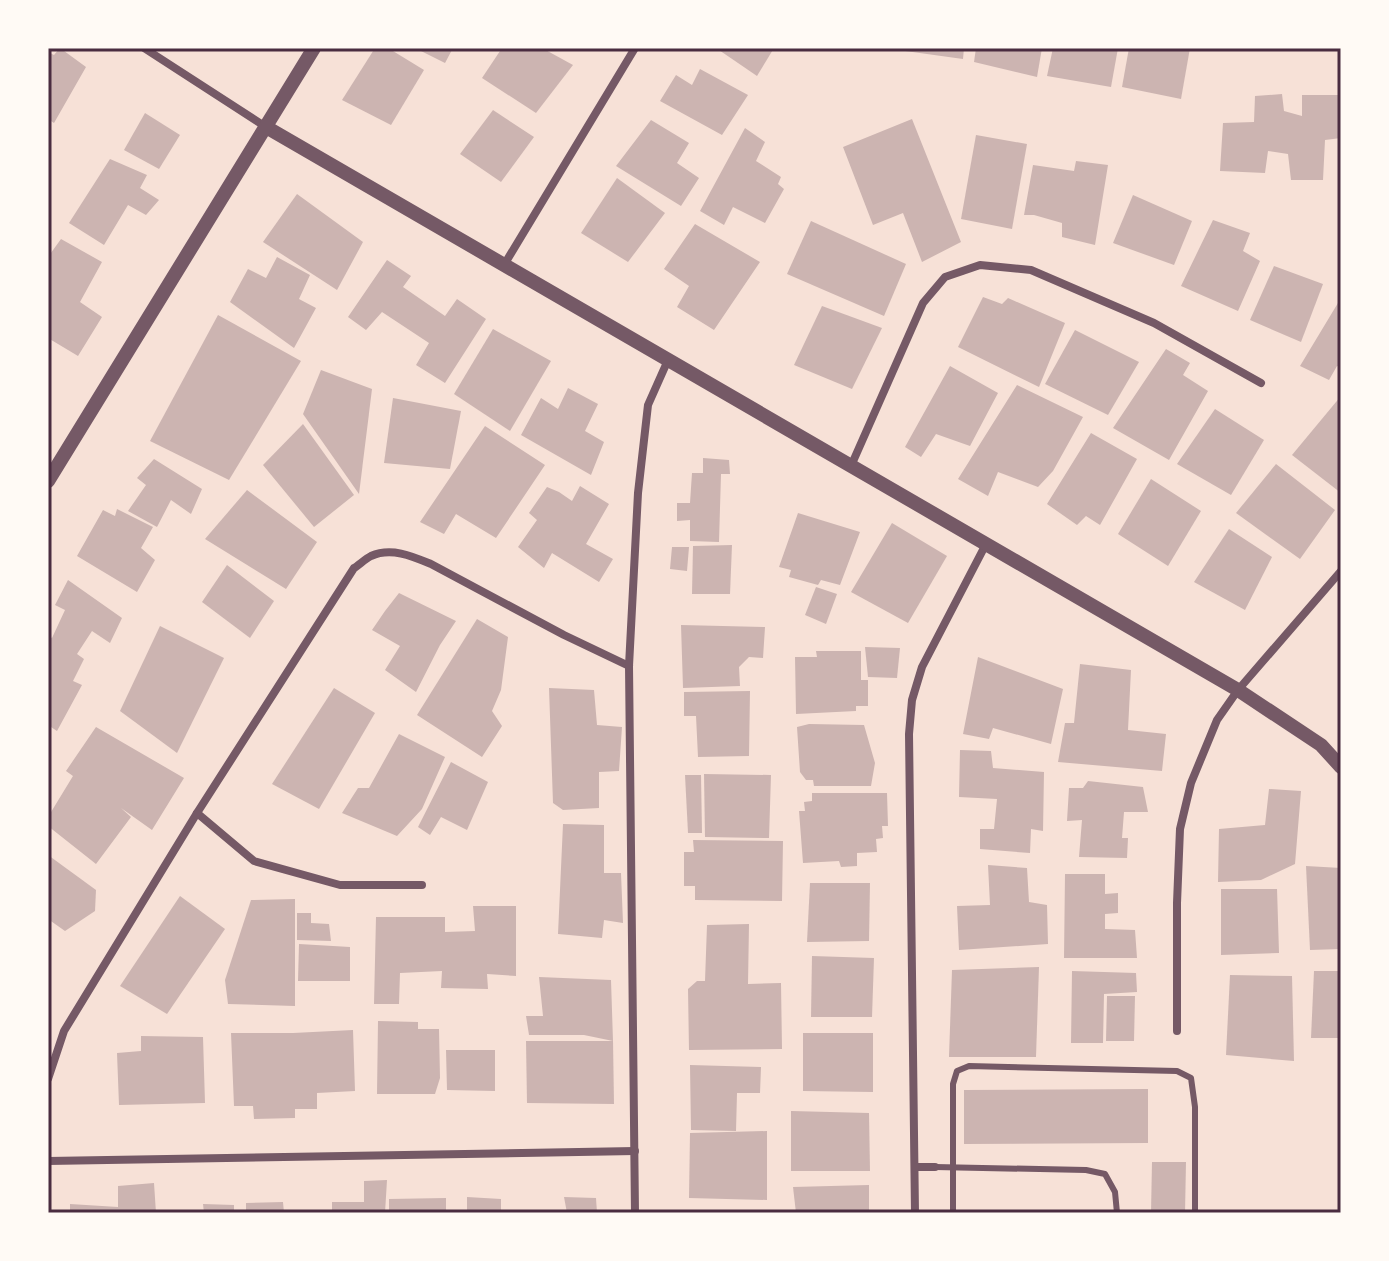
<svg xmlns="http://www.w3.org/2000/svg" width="1389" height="1261" viewBox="0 0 1389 1261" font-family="Ubuntu,sans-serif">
<rect width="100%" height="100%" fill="#f7e1d7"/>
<g fill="#ccb4b1">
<path d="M60 48 86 67 54 123 48 119V52L54 55Z"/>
<path d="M375 48H388L424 70 391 125 342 100Z"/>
<path d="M415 48H453L445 63Z"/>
<path d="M502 48H542L573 65 536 113 482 78Z"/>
<path d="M716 48H774L757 76Z"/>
<path d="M899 48H964L963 59 898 50Z"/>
<path d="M976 48H1042L1037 77 974 62Z"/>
<path d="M1053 48H1118L1111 87 1047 76Z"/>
<path d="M1129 48H1190L1181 99 1122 87Z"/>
<path d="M700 69 748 95 722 135 660 101 676 75 692 85Z"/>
<path d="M1282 94 1284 111 1302 116V95H1339L1341 138 1325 140 1323 180H1291L1288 154 1268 151 1265 173 1220 171 1223 123 1254 122 1255 96Z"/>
<path d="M493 110 534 137 501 182 460 154Z"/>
<path d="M145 113 180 135 159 169 124 150Z"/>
<path d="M912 119 961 242 922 262 903 213 873 225 843 147Z"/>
<path d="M651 120 689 143 677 163 699 178 681 206 616 166Z"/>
<path d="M745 128 765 142 756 161 781 177 778 184 784 189 765 223 733 207 724 225 700 211Z"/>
<path d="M976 135 1027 144 1012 229 961 219Z"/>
<path d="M110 159 147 175 140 188 159 200 146 215 128 205 104 245 69 223Z"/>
<path d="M1076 161 1108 165 1095 245 1062 237V223L1034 215H1024L1033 165 1074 171Z"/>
<path d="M617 178 665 213 628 262 581 233Z"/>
<path d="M297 194 363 242 337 290 263 242Z"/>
<path d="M1133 195 1192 221 1174 265 1113 243Z"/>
<path d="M1213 220 1250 233 1243 251 1260 261 1238 311 1181 286Z"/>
<path d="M811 221 906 264 884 316 787 274Z"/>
<path d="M695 224 760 262 714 330 677 307 689 286 664 269Z"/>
<path d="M61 239 102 262 80 302 102 317 78 356 48 338V257Z"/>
<path d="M277 257 310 275 299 299 316 308 294 348 230 302 248 269 266 278Z"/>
<path d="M387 260 411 276 403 287 445 316 457 299 486 319 445 383 416 365 429 343 382 312 366 330 348 317Z"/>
<path d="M1274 266 1323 284 1301 342 1250 320Z"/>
<path d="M983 297 1002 304 1008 298 1065 323 1039 387 958 347Z"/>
<path d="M1341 298V367L1337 366 1329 380 1300 366Z"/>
<path d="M822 306 882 328 852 389 794 365Z"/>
<path d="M218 315 301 361 229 480 150 441Z"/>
<path d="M493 329 551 361 510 431 454 394Z"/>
<path d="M1075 330 1139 362 1108 415 1045 384Z"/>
<path d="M1166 349 1190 363 1183 375 1208 391 1169 460 1113 428Z"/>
<path d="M950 366 998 393 970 446 936 434 921 457 905 447Z"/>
<path d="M321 370 372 389 359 494 303 414Z"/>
<path d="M1017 385 1083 417 1053 471 1038 487 998 472 988 496 958 479Z"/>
<path d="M568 388 598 404 585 431 604 442 591 475 521 435 541 398 558 409Z"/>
<path d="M1341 396V493L1292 455Z"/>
<path d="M393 398 461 411 450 469 384 463Z"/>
<path d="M1215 409 1264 440 1231 495 1177 464Z"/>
<path d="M303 424 354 495 314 527 263 465Z"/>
<path d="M485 426 545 465 496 538 456 514 444 534 420 522Z"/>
<path d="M1091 433 1137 459 1100 525 1086 516 1077 525 1047 504Z"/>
<path d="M703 458 729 460 730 474H721L719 542 690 541V520L677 521V503H690L692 473H703Z"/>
<path d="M154 459 202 489 191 514 171 500 157 527 128 511 146 485 137 478Z"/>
<path d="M1276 464 1335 510 1300 559 1236 513Z"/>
<path d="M1151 479 1201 511 1168 566 1118 534Z"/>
<path d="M580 486 609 504 586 544 613 559 599 582 552 553 544 568 518 547 537 520 529 513 547 487 559 492 572 501Z"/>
<path d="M247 490 317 542 286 589 205 539Z"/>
<path d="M117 509 153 527 141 548 155 560 137 592 77 556 103 510 115 516Z"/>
<path d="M798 513 860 532 840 585 821 580 818 585 789 577 791 570 779 567Z"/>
<path d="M892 523 947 556 908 623 851 592Z"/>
<path d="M1229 529 1272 557 1245 610 1194 582Z"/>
<path d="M732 545 730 594H692L693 546Z"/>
<path d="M672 547H689L687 571 670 569Z"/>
<path d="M227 565 274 601 250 638 202 602Z"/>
<path d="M68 580 122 618 110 643 92 631 77 654 84 659 73 681 82 685 57 731 48 725V636L52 638 65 610 55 605Z"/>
<path d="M816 587 837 594 826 624 805 615Z"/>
<path d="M399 593 456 621 440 645 416 692 385 670 400 646 372 630 385 611Z"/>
<path d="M477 619 508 637 501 690 492 711 502 726 482 757 417 715Z"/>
<path d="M681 625 765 627 763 658 749 657 739 667 740 686 683 688Z"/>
<path d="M160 626 224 658 177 753 120 711Z"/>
<path d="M865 647 900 648 897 678 868 677Z"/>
<path d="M816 651H861V680H868V706H856V711L796 714 795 657H817Z"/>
<path d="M978 657 1063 689 1051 744 993 728 989 739 963 734Z"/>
<path d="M1080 664 1131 670 1128 730 1166 734 1162 771 1058 762 1065 723H1074Z"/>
<path d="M334 688 375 713 319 809 272 784Z"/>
<path d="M549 688 594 690 597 725 622 727 619 771 599 772V808L563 810 553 803Z"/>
<path d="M750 691 749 756 698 757 696 716H684V692Z"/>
<path d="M809 724 864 725 875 763 871 786H814L813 780H806L800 772 797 727Z"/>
<path d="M96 727 184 778 152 830 121 808 131 817 96 864 48 826V817L73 776 66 771Z"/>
<path d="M399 734 445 757 422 809 397 836 342 813 358 788H369Z"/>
<path d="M960 750 991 751 993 768 1044 772 1043 831 1031 829 1030 853 980 849V829H994L997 799 959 797Z"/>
<path d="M451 762 488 782 467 830 441 817 430 835 418 827Z"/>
<path d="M704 774 771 775 769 838 705 837Z"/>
<path d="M685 775H701L702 833H688Z"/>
<path d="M1088 781 1143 787 1148 812H1124L1122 838H1128L1127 858 1079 857 1082 820 1067 821 1069 788H1083Z"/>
<path d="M1269 789 1301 791 1295 864 1261 880 1218 882 1219 829 1265 825Z"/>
<path d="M812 793H887L888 826H882L883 838 876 839 877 852 857 853V866L841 867 839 861 803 863 799 811H805L804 802 812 801Z"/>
<path d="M563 824 604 825V873H621L623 923 604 920 602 938 558 934Z"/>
<path d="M693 840 783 841 782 901 695 900V886H684V852H694Z"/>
<path d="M48 855 96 890 95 911 65 931 48 919Z"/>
<path d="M988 865 1027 868 1029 902 1047 905 1048 944 959 950 957 906 990 905Z"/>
<path d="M1306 866 1341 868V949L1310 950Z"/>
<path d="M1065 874H1105V894L1118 893V913L1105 914V929L1135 930 1137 958H1064Z"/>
<path d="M810 883H870L869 941 807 942Z"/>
<path d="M1221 889H1277L1279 953 1221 955Z"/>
<path d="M180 896 225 929 167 1014 120 986Z"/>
<path d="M295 899V1006L228 1004 225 980 251 900Z"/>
<path d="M473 906H516V976L487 974 488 989 441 988 442 971 400 973 399 1004H374L376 917H445V932L475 931Z"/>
<path d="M297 913H311V923L329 924 331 941 297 940Z"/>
<path d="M749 924 748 984 781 983 782 1049 689 1050 688 989 697 981H705L707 925Z"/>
<path d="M299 944 350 947V981H298Z"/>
<path d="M812 956 874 958 872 1017H811Z"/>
<path d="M1039 967 1036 1057H949L952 970Z"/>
<path d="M1072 971 1136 973 1137 992 1104 994 1103 1043H1071Z"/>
<path d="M1314 971H1341V1038H1311Z"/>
<path d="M1230 975 1292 976 1294 1061 1226 1055Z"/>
<path d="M539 977 611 980 613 1041 584 1035H529L526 1016H543Z"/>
<path d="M1107 996H1135L1134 1041H1106Z"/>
<path d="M378 1021 418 1022V1029H439L440 1078 435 1094H377Z"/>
<path d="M353 1030 355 1091 317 1093V1109H295V1118L254 1119 253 1106H234L231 1033H293Z"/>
<path d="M803 1033H873V1092L803 1091Z"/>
<path d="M141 1036 203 1037 205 1103 119 1105 117 1053 141 1051Z"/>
<path d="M526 1041H613L614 1104 527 1103Z"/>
<path d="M446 1050H495V1091L447 1090Z"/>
<path d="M690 1065 761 1067 760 1093H737L736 1131 691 1130Z"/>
<path d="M1148 1089V1143L964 1144V1090Z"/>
<path d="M791 1111 869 1113 870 1171H791Z"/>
<path d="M767 1131V1200L689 1198 690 1133Z"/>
<path d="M1152 1162H1186L1185 1213H1151Z"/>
<path d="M387 1180 385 1213H332V1202H364V1181Z"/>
<path d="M154 1183 156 1213H70V1204L118 1207V1186Z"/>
<path d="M869 1185V1213H796L793 1187Z"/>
<path d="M467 1197 501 1199V1213H467Z"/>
<path d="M564 1197 596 1198 597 1213H567Z"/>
<path d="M446 1198V1213H389V1199Z"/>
<path d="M283 1202 284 1213H246V1203Z"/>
<path d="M203 1204 234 1205V1213H204Z"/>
<rect x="680" y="1210" width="97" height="3"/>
</g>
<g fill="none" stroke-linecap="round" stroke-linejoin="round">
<g stroke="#755966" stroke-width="6">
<path d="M935 1167 1086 1170 1105 1174 1115 1192 1117 1213"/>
<path d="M953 1213V1084L957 1071 969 1066 1177 1071 1191 1078 1195 1107V1213"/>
</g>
<g stroke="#755966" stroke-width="8">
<path d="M144 48 266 127"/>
<path d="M504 265 635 48"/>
<path d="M851 466 923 303 945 277 980 265 1031 270 1154 323 1261 383"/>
<path d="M197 813 254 861 340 885H422"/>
<path d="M1177 1031V903L1180 829 1191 783 1217 720 1238 690 1341 571"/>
<path d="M48 1079 64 1031 197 813 354 568C359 565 365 559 371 556 391 547 412 556 431 564L564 635 629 666"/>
<path d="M48 1161 635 1151"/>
<path d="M916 1167H935"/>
<path d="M635 1213 629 666 638 493 648 405 668 360"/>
<path d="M915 1213 909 734 912 700 922 667 986 544"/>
</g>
<g stroke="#755966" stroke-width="14">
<path d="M266 127 1238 690 1321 745 1341 767"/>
<path d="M48 481 314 48"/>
</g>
</g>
<rect width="1389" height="1261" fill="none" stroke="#fffaf5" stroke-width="100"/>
<rect x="50" y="50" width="1289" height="1161" fill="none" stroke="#4a2c40" stroke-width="3"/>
</svg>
